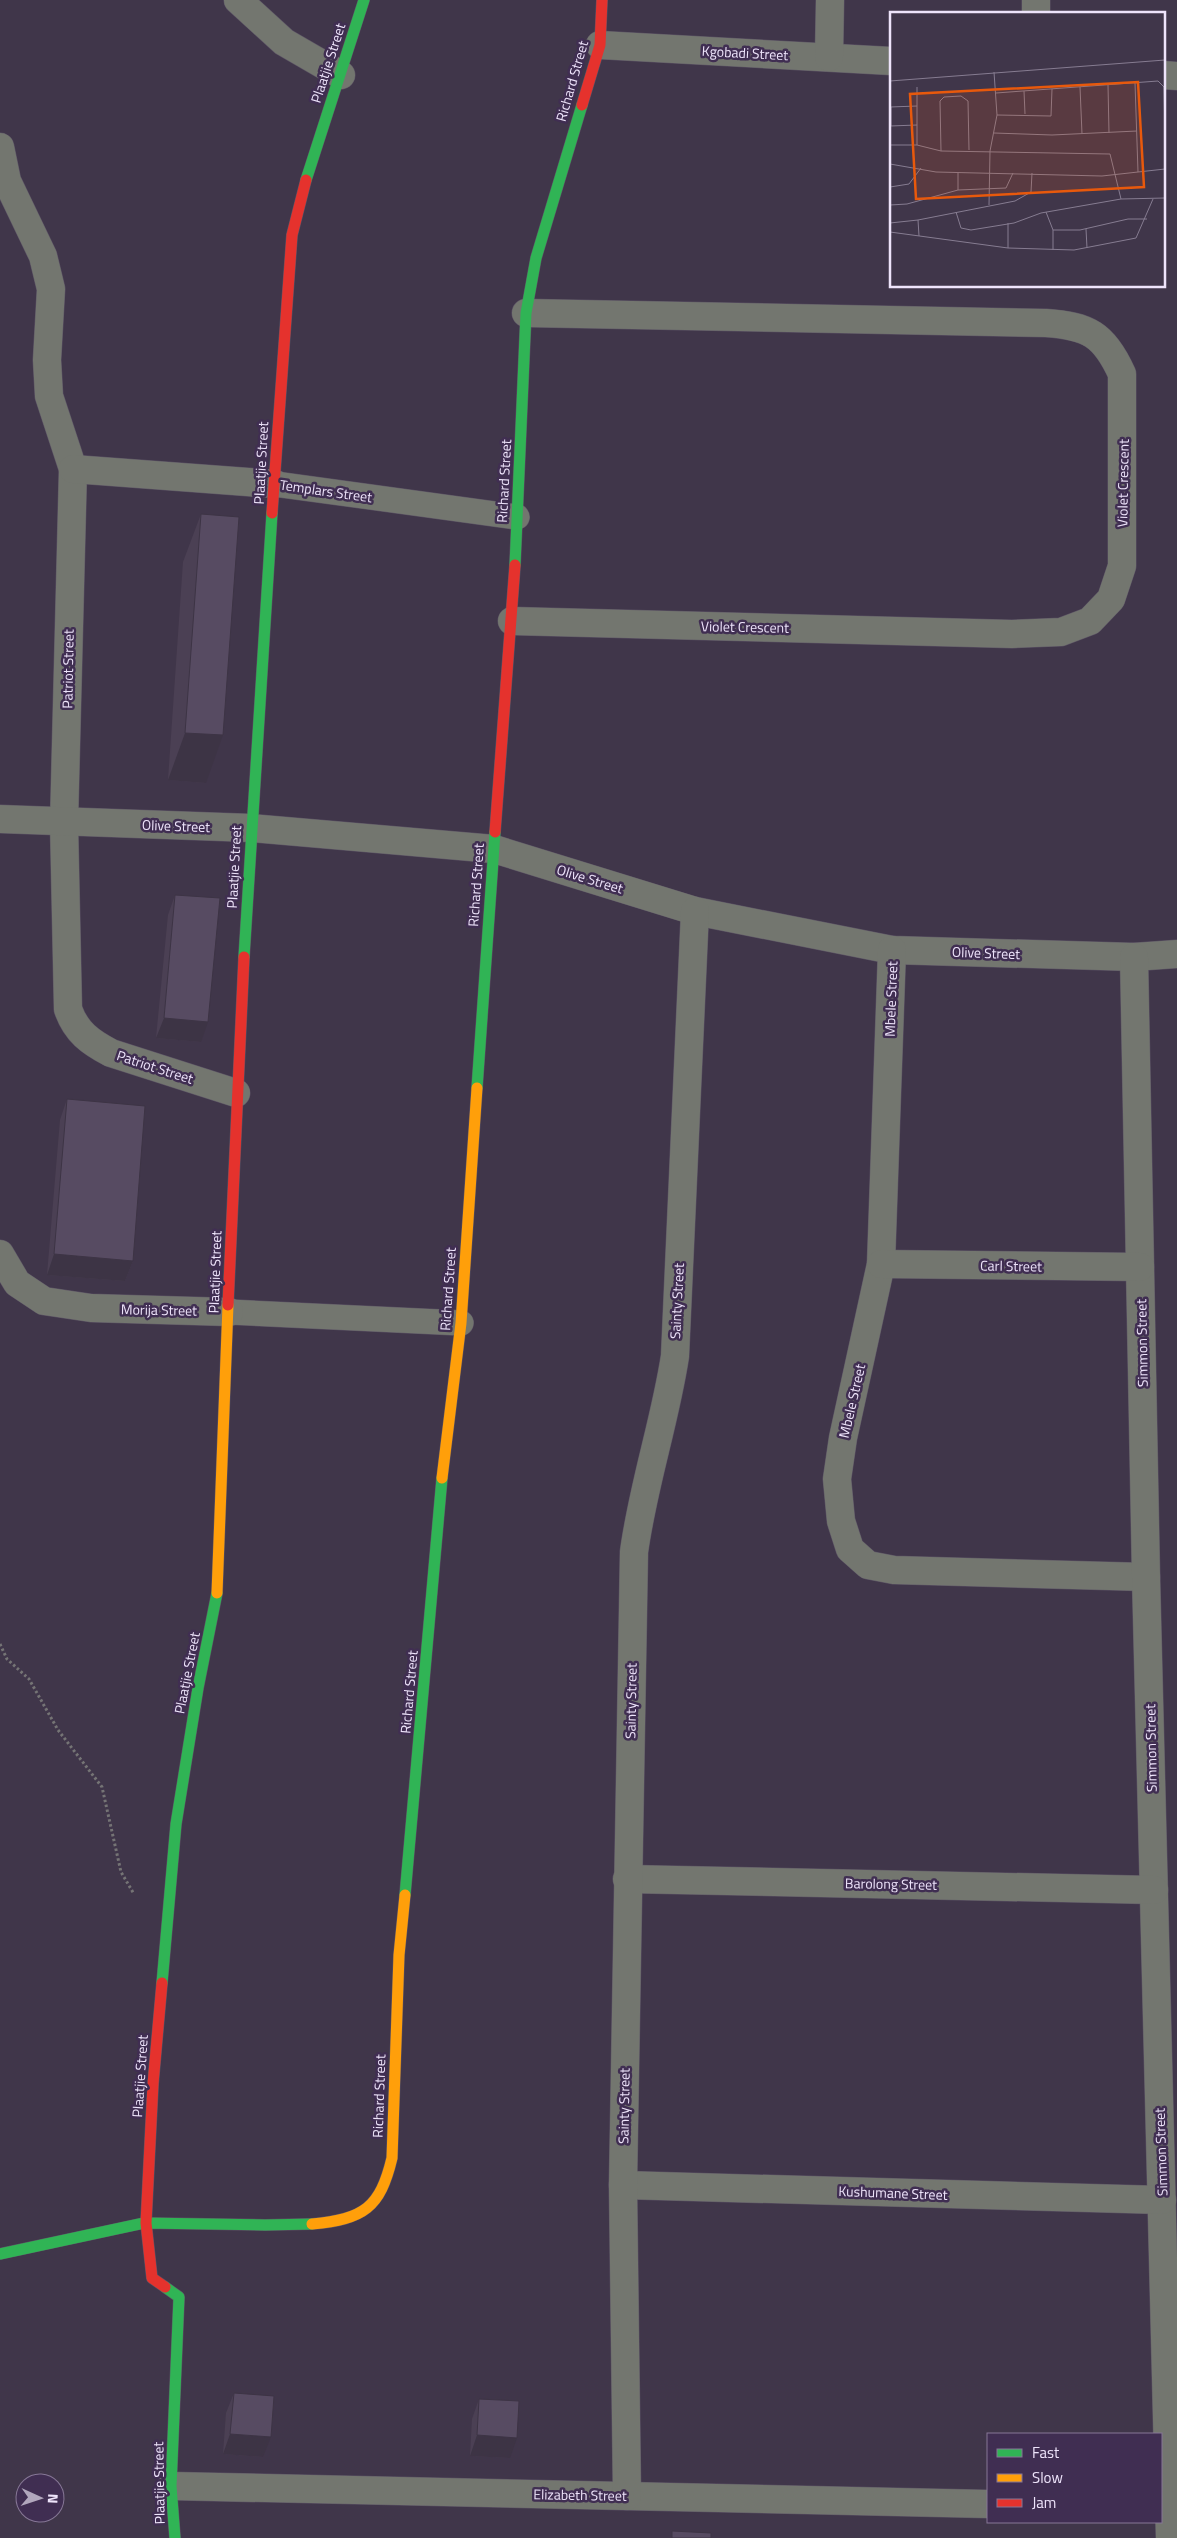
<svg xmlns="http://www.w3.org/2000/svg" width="1177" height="2538" viewBox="0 0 1177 2538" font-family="'Titillium Web',sans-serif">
<rect width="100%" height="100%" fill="#40364a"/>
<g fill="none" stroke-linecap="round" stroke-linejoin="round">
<g stroke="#5c5465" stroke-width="26">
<g id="lane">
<path d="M275 484 517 517"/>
<path d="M229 1312 461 1323"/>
</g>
</g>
<g stroke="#5c5465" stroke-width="29">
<g id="street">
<path d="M238 0 284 42 341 75"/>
<path d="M1036 14V0"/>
<path d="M600 45 891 61"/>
<path d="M829 57 830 0"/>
<path d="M1163 75 1177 76"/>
<path d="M0 147 7 181 43 256 51 289 47 360 49 396 73 469 64 823 68 1009C76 1032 90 1042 111 1053L236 1093"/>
<path d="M73 469 275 484"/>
<path d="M512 621 1012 634 1061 632 1090 621 1111 599 1122 566V374C1104 334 1088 326 1046 323L526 313"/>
<path d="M0 819 251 828 494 849 695 911 892 950 1134 957 1177 954"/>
<path d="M892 950 881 1264 843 1438 837 1479 841 1521 850 1549 868 1565 894 1570 1146 1577"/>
<path d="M1134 957 1146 1577 1170 2538"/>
<path d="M0 1254 17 1283 44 1301 91 1308 229 1312"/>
<path d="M881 1264 1140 1267"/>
<path d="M627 1879 1154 1890"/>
<path d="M623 2185 1162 2200"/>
<path d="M171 2486 988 2504"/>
<path d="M627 2496 623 2185 634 1552C643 1485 665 1422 675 1356L695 911"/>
</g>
</g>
<g stroke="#5c5465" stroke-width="12">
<g id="fast">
<path d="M306 180 364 0"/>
<path d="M515 565 526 313 536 258 582 105"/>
<path d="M244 957 272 513"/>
<path d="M477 1088 495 832"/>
<path d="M405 1895 442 1478"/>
<path d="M162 1983 176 1824 198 1688 217 1593"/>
<path d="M0 2254 144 2223 265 2225 312 2224"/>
<path d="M165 2287 179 2297 171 2486 175 2538"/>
</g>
</g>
<g stroke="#5c5465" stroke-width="12">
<g id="slow">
<path d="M442 1478 461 1323 477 1088"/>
<path d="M217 1593 228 1305"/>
<path d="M312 2224C364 2219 380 2208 392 2158L399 1955 405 1895"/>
</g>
</g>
<g stroke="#5c5465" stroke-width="12">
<g id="jam">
<path d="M582 105 600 45 602 0"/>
<path d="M272 513 292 235 306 180"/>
<path d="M495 832 515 565"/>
<path d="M228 1305 244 957"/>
<path d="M162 1983 153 2084 146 2223 152 2278 165 2287"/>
</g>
</g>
<path stroke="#757475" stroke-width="3" stroke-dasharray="2.5 2.5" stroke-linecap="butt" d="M0 1644 7 1659 29 1679 58 1730 102 1787 121 1872 134 1894"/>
<use href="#lane" stroke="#73766f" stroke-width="25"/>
<use href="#street" stroke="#73766f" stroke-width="28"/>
<use href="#fast" stroke="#30b455" stroke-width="11"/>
<use href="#slow" stroke="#ff9f0a" stroke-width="11"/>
<use href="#jam" stroke="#e5322d" stroke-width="11"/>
</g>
<g fill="#4b4054">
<path d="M201 514 206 783 168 780 183 562Z"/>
<path d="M175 895 201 1042 156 1038 168 915Z"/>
<path d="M67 1099 133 1261 125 1281 47 1275 60 1120Z"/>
<path d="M234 2393 263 2457 223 2454 226 2413Z"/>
<path d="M479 2399 510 2458 470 2456 472 2419Z"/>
</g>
<g fill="#3d3445">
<path d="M185 733 223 735 206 783 168 780Z"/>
<path d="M164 1018 208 1022 201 1042 156 1038Z"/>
<path d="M54 1254 133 1261 125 1281 47 1275Z"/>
<path d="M230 2434 271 2437 263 2457 223 2454Z"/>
<path d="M477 2435 517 2438 510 2458 470 2456Z"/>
</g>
<g fill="#574b62" stroke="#3d3445">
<path d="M201 514 239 517 223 735 185 733Z"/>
<path d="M175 895 220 898 208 1022 164 1018Z"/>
<path d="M67 1099 145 1106 133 1261 54 1254Z"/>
<path d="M234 2393 274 2396 271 2437 230 2434Z"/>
<path d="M479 2399 519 2401 517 2438 477 2435Z"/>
<path d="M672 2531 711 2533V2538H672Z"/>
</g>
<g text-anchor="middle" stroke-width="5" stroke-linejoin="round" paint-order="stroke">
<g font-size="14" fill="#eee4fb" stroke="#402e52">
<text transform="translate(745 53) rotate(3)" y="5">Kgobadi Street</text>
<text transform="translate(328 63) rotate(-72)" y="5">Plaatjie Street</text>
<text transform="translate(572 81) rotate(-74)" y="5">Richard Street</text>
<text transform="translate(261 463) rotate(-87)" y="5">Plaatjie Street</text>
<text transform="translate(504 481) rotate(-87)" y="5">Richard Street</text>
<text transform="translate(1123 483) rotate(-89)" y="5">Violet Crescent</text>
<text transform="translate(326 491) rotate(8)" y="5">Templars Street</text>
<text transform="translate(745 627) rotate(1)" y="5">Violet Crescent</text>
<text transform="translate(68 669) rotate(-89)" y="5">Patriot Street</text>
<text transform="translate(176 826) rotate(2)" y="5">Olive Street</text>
<text transform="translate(234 867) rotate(-87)" y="5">Plaatjie Street</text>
<text transform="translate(590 879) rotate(17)" y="5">Olive Street</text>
<text transform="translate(476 885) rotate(-86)" y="5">Richard Street</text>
<text transform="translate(986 953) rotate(2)" y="5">Olive Street</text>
<text transform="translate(891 999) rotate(-88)" y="5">Mbele Street</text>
<text transform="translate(155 1067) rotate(18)" y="5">Patriot Street</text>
<text transform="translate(1011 1266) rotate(1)" y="5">Carl Street</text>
<text transform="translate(215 1272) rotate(-88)" y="5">Plaatjie Street</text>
<text transform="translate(448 1289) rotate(-86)" y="5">Richard Street</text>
<text transform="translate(677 1301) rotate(-87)" y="5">Sainty Street</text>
<text transform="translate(159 1310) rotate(1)" y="5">Morija Street</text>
<text transform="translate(1142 1343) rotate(-91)" y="5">Simmon Street</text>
<text transform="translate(852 1401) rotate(-77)" y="5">Mbele Street</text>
<text transform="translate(187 1673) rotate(-79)" y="5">Plaatjie Street</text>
<text transform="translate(409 1692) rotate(-85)" y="5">Richard Street</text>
<text transform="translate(631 1701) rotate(-89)" y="5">Sainty Street</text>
<text transform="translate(1151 1748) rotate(-91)" y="5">Simmon Street</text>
<text transform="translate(891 1884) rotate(1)" y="5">Barolong Street</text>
<text transform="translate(140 2076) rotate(-86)" y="5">Plaatjie Street</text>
<text transform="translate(379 2096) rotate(-88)" y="5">Richard Street</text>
<text transform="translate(624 2106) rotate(-89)" y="5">Sainty Street</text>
<text transform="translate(1161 2152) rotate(-92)" y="5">Simmon Street</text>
<text transform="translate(893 2193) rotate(2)" y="5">Kushumane Street</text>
<text transform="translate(159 2483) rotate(-91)" y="5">Plaatjie Street</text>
<text transform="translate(580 2495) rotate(1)" y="5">Elizabeth Street</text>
</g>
</g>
<g transform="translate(890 12)">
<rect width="275" height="275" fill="#40364a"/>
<path fill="none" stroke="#867c91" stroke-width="1" d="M0 69 275 48M245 71 248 160M218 73 219 121M190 75 192 122M134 79 135 102M106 81 268 69 274 75 275 124M0 95 27 94M1 95V114M107 103 161 104 162 77M0 114 27 113M104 121 162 123 247 119M0 133H27L51 139 220 142 231 187M27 133V75M51 139 50 89 54 85 71 84 78 89 79 138M0 152 46 160 212 164 275 157M0 175 19 172 31 156M68 178V160M0 193 17 192 68 178 116 176 123 161M99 193 100 139 107 103 104 60M66 200 71 216 81 218 124 211 151 201 231 187 275 186M156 200 163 218V238M0 211 28 208M196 217 197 236M163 218H190L238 207H257M0 220 118 236 184 238 246 226 263 187M29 224 28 208 125 189 141 180 142 161M118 236V211"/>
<path fill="#e8590c" fill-opacity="0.15" stroke="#e8590c" stroke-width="2.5" d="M248 70 254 175 26 187 20 82Z"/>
<rect width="275" height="275" fill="none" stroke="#eee4fb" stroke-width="2.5"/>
</g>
<rect x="987" y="2433" width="175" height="90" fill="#402e52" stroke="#867796"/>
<rect x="997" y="2449" width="25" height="8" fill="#30b455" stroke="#867796"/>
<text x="1032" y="2458" font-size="15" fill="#eee4fb">Fast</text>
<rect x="997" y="2474" width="25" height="8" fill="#ff9f0a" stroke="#867796"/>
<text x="1032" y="2483" font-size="15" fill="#eee4fb">Slow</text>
<rect x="997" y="2499" width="25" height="8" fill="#e5322d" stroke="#867796"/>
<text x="1032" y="2508" font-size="15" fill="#eee4fb">Jam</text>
<g transform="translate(40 2498) rotate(93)"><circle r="24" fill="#402e52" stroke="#867796"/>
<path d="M0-4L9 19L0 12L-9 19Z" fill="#b1a7bd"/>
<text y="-8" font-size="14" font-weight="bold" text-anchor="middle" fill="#eee4fb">N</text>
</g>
</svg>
